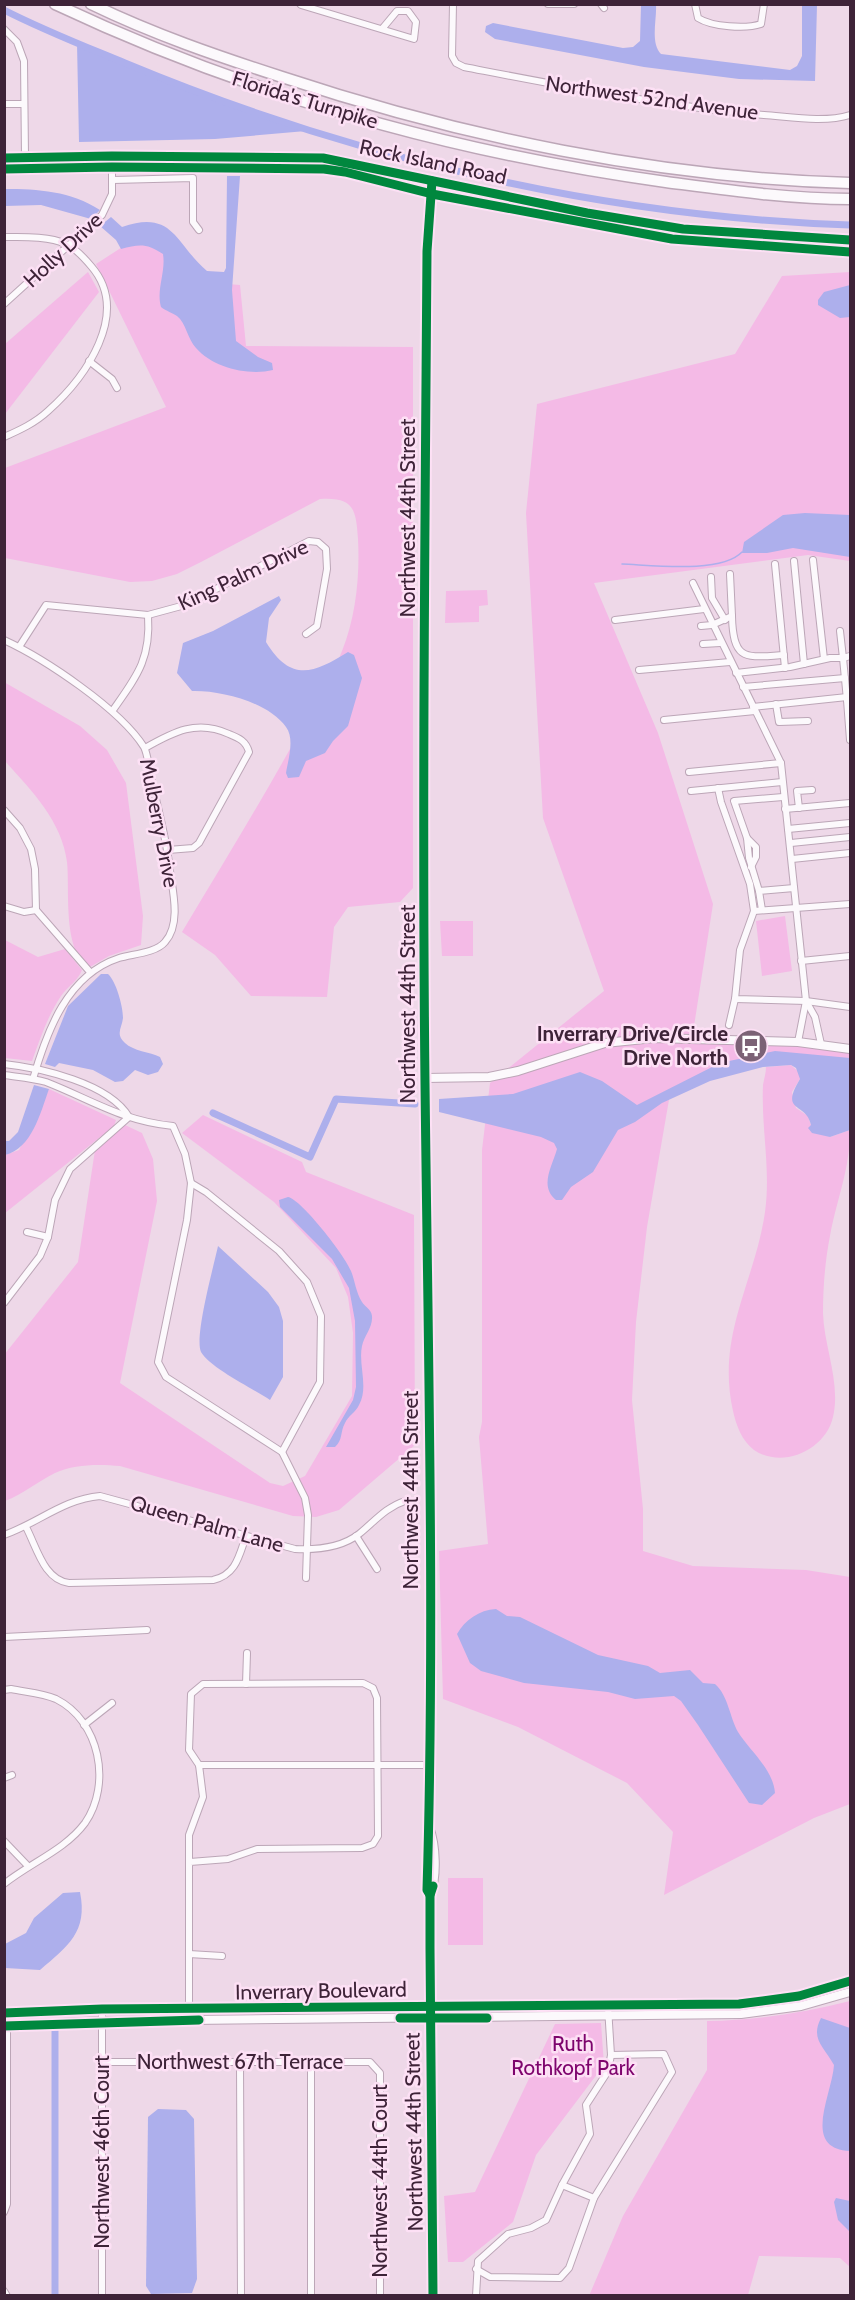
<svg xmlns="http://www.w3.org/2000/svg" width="855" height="2300" viewBox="0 0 855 2300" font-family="Cabin,sans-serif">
<rect width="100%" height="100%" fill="#eed8e8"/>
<g fill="#f4bae6">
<path d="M144 233 215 283 240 285 246 346 413 347V888L400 902 348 907 334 927 327 997 251 996 215 955 182 932C224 862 267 792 306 720 318 697 333 675 342 651 356 617 360 575 358 539 356 508 353 497 320 499L201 562 177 574 152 581 130 582 5 558V468L166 407 96 264Z"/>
<path d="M88 272 99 292 5 414V344Z"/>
<path d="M850 272V561L808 555 594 583 658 733 713 904 692 1039 850 1049V1064L818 1057 720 1069 670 1094 647 1227 636 1322 632 1400 643 1509V1551L693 1566 806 1570 850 1577V1804L814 1818 664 1895 673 1832 627 1783 518 1727 443 1699 439 1551 488 1544 479 1437 482 1422V1150L490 1083 604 991 543 818 526 513 537 404 735 354 782 276Z"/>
<path d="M487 590 488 605 479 606V622L445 623 446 591Z"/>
<path d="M4 682 80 726 107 750 126 783 143 916 141 945 109 956 90 967C62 954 70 889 67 862 62 821 31 790 5 761Z"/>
<path d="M785 916 792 971 762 976 756 921Z"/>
<path d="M440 921H473V956H442Z"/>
<path d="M5 940 38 957 65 949 82 970C78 981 68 986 61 996 48 1015 40 1039 32 1061L5 1058Z"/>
<path d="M791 1065 800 1073V1079L792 1092 796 1108 808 1116 811 1125 830 1137 850 1130C850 1170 837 1198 830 1236 825 1261 823 1288 823 1313 824 1347 841 1383 833 1417 826 1449 783 1470 754 1450 742 1441 736 1425 733 1411 716 1335 755 1282 765 1212 771 1169 761 1128 763 1085 764 1079 766 1073 766 1067Z"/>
<path d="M49 1089 116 1120 114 1126 5 1213V1155L19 1150Z"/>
<path d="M203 1115 302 1162 306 1172 414 1215 415 1445 339 1510 316 1517 293 1516 120 1466C99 1464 74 1464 55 1473 37 1482 23 1494 5 1501L4 1355 78 1262 95 1150 125 1125 142 1133 153 1159 157 1201 120 1383 270 1483 283 1486 305 1476 352 1396 353 1333 348 1297 336 1268 274 1202 182 1133Z"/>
<rect x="448" y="1878" width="35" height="67"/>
<path d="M850 2001V2267L840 2258 759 2256 748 2295 589 2296 623 2216 707 2070V2021C757 2020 803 2013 850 2001Z"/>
<path d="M601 2023 604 2065 536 2155 513 2222 463 2262H448L444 2196 475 2192 555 2024Z"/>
</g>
<g fill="#adafec">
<path d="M641 5H656C657 19 650 43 661 54L790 70 797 66 802 56V5H817L815 81 739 79 644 67 495 39 485 32 486 26 493 23 623 48 633 47 640 41Z"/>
<path d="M77 43 179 86 306 131 215 139 79 142Z"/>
<path d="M227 176H240L232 290 236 341 258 357 272 363 273 370C249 376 213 368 196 348 188 340 186 323 177 316 173 313 166 311 161 307 156 289 166 272 163 254 147 243 139 244 121 249L116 240 100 226 111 217 122 227C174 209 175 244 207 271L224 272 226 268Z"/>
<path d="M5 189C38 189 71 191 100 210L91 219 41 205 5 206Z"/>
<path d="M850 285V317L840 318 818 305V300L824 292Z"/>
<path d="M805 513 850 515V557L793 548 767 553H742L744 542 783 515Z"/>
<path d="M279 596 281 600 269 618 266 642C291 683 314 673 348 652L354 655 362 678 348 726 333 741 325 753 306 761 299 777 288 778 286 773C288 760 295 739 286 727 268 702 220 690 192 691L177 673 183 643 213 631Z"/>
<path d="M101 974H108C116 981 123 1006 123 1018 122 1028 115 1034 125 1043 133 1051 150 1052 160 1057L163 1064 158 1072 148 1075 135 1070 123 1081 115 1082 93 1070 59 1063 55 1067 45 1064 68 1006Z"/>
<path d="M775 1051 850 1058V1130L830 1137 812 1133 808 1128 811 1125C806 1101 779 1114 800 1079L796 1068 791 1065 763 1067 710 1081 662 1103 635 1122 618 1130 593 1172 571 1187 562 1200H556C539 1186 552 1167 557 1149L554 1143 541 1137 439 1112V1099L513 1094 580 1072 602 1081 637 1105 720 1063Z"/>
<path d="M34 1085 49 1089C40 1114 32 1148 5 1155V1141H9L18 1132Z"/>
<path d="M288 1197C301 1199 346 1257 351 1271 355 1281 356 1293 362 1302 365 1307 371 1309 372 1316 373 1327 364 1336 362 1346 358 1365 369 1387 359 1405 356 1412 348 1416 345 1423 340 1432 343 1440 335 1447H326L353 1400 356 1387 355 1321 349 1288 332 1259 280 1207 279 1200Z"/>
<path d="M218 1246 268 1292 279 1307 283 1321V1377L270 1400C254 1389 210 1368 201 1352 194 1337 214 1265 218 1246Z"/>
<path d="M496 1609 507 1616 520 1617 598 1655 648 1666 660 1673 690 1670 703 1683 715 1684C728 1695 730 1718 738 1732 750 1751 773 1769 775 1793L762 1805 749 1803 698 1725 681 1701 674 1696 635 1699 608 1692 524 1683 481 1671 470 1663 457 1634C465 1620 479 1610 496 1609Z"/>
<path d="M80 1892C88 1932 68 1946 40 1970L5 1968V1944L26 1933 34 1918 63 1893Z"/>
<path d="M821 2018 850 2028V2151C801 2149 832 2095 834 2065 824 2047 810 2039 821 2018Z"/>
<path d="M158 2109 186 2110 194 2119 197 2279 192 2293 151 2294 146 2286 148 2117Z"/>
<path d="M836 2198 850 2201V2232L838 2220 834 2202Z"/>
</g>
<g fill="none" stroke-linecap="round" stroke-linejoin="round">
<path stroke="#adafec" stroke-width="1.5" d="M622 564C651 565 721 574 742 552"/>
<g stroke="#adafec" stroke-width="7">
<path d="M4 10C43 30 84 46 125 63 353 158 603 217 850 225"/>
<path d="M213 1113 310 1157 336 1099 415 1104"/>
<path d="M55 2028V2296"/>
</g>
<g stroke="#bca6b7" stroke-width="8">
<g id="street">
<path d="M300 4 301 5 414 39 416 22 408 11H397L382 29"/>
<path d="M453 4 452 56 456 63 464 67C563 86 663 106 764 115 791 117 824 123 850 115"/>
<path d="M548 4H574"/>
<path d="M601 4 604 8"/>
<path d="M695 4 698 18C712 27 746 29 761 24L764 4"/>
<path d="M4 29 17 42 24 61 25 157"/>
<path d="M4 104H24"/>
<path d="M113 180 193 178V222L199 230"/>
<path d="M4 237C21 237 38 236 54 240 71 244 80 253 91 266 132 313 85 378 48 411 35 423 20 430 4 437"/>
<path d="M4 304 102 215 112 194V156"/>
<path d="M89 361 112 379 117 388"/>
<path d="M813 560 824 659"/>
<path d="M794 561 804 664"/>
<path d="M775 564 785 668"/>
<path d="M711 577 712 598 725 620"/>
<path d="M693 583 781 763 806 1001 815 1017 821 1044"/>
<path d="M732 616C733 663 747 657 784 655"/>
<path d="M615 620 704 609"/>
<path d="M701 626 712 625 732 616 730 574"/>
<path d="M840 631 843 658 850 656"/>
<path d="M4 640C45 659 120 709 144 747 148 755 149 768 151 778 158 809 167 840 170 871 173 892 181 924 165 942 156 953 132 954 119 958 67 975 47 1031 33 1079"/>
<path d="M703 644 720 643"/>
<path d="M19 647 46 605 148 615 185 605 309 541 318 542 326 549 327 569 317 626 306 634"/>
<path d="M639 670 730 662"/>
<path d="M736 673 790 667 830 658H843L847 700 850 699"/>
<path d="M743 687 845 678"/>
<path d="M847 700 850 740"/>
<path d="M776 704 779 722 808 721"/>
<path d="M753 707 847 697"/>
<path d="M113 710C137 676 151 659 148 615"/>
<path d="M664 720 755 711"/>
<path d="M145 748C173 732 197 719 229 734 239 738 246 741 249 752L199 843 193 848 168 850"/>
<path d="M689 772 781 763"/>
<path d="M718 788 721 802 750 884 754 911 740 950 735 999 806 1001 850 1007"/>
<path d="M691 791 782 782"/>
<path d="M799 808 797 791 812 790"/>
<path d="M785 809 850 803"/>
<path d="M4 810 20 828 31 849 35 869 36 910 90 972"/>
<path d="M788 829 850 823"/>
<path d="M747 838 756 847V857L751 867"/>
<path d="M791 843 850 837"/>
<path d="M792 859 850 853"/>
<path d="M759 891 749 858 747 838 734 801 783 797"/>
<path d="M4 906 24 912 36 910"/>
<path d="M762 910 759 891 794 888"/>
<path d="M754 911 850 904"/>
<path d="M801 961 850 956"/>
<path d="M729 1025 735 999"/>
<path d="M798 1042 806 1001"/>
<path d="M4 1064C41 1068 109 1083 129 1117"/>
<path d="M4 1075C18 1077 33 1078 46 1082 92 1100 122 1121 173 1126L185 1154 191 1183 187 1220 158 1362 166 1377 282 1452 305 1498 308 1515 306 1578"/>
<path d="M191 1183 206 1192 279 1251 307 1282 321 1316 320 1382 282 1452"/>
<path d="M27 1232 48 1237"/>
<path d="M4 1303 40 1256 48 1237 55 1200 70 1169 129 1117"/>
<path d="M26 1527C37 1548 44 1580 69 1583L213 1580C236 1575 239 1556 246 1536"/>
<path d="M4 1535C38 1523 64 1499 100 1496L295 1549C316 1550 341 1548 359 1534 374 1522 386 1507 405 1501"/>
<path d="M356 1536 377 1569"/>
<path d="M4 1637 147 1630"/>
<path d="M246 1684 247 1653"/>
<path d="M4 1690 11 1689C25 1692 43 1693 56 1699 100 1721 112 1784 85 1823 65 1850 30 1863 4 1884"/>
<path d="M84 1725 112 1703"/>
<path d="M199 1765H430"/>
<path d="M4 1778 12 1775"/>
<path d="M4 1841 27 1865"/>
<path d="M189 1954 222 1956"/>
<path d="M189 2020V1835L203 1797 199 1765 189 1750 191 1694 203 1684 363 1683 373 1688 377 1698 378 1836 373 1844 362 1848 257 1849 228 1859 190 1862"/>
<path d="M101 2062H370L380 2073V2296"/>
<path d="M240 2062 241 2296"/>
<path d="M311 2062V2296"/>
<path d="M562 2185 594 2198"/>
<path d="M4 2212 7 2204V2025"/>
<path d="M476 2269 490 2277 560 2278 569 2268 594 2198 672 2072 664 2054 611 2055"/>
<path d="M4 2291 7 2296"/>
<path d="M102 2296V2009"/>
<path d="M476 2296 478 2261 508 2234 531 2228 546 2220 562 2185 590 2134 586 2105 608 2071 611 2055 608 2007"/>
</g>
</g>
<g stroke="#bca6b7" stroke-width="10">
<g id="secondary">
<path d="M4 158 112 156 323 158 587 213 683 229 850 240"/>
<path d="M4 169 112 167 324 169 345 172 432 194 672 239 850 252"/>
<path d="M425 1078 489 1077 518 1071 605 1043 654 1038 798 1042 850 1049"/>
<path d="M429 1827C436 1846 437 1877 430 1895L433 2296"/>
<path d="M430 1895 427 1890C435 1622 428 1352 425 1083 422 806 425 528 427 251L432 181"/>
<path d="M4 2013 102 2009 739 2004 799 1996 850 1981"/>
<path d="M4 2026 102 2021 741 2014 801 2006 850 1992"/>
</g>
</g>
<g stroke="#bca6b7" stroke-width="13">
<g id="highway">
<path d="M55 4C248 95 455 153 666 182 727 190 789 199 850 199"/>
<path d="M91 4C153 34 217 56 282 77 463 137 659 178 850 183"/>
</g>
</g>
<use href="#street" stroke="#fcf9fc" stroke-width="6"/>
<use href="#secondary" stroke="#fcf9fc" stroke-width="8"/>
<use href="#highway" stroke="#fcf9fc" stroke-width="10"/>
<g stroke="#fde0f5" stroke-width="13">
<g id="cycleway">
<path d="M4 158 112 156 323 158 587 213 683 229 850 240"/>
<path d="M4 169 112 167 324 169 345 172 432 194 672 239 850 252"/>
<path d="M433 1886 430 1895V1948L433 2296"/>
<path d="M430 1895 427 1890C435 1622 428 1352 425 1083 422 806 425 528 427 251L432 181"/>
<path d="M4 2013 102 2009 739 2004 799 1996 850 1981"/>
<path d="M400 2018H487"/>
<path d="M4 2026 199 2020"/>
</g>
</g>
<use href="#cycleway" stroke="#00873e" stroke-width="9"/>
</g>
<defs>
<g id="bus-disc" transform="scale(1.725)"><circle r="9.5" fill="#7c6276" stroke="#fde0f5"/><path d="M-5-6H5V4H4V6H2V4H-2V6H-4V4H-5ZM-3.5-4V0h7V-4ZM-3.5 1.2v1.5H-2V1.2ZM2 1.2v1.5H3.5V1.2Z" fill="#fff"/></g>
</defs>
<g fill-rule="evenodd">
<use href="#bus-disc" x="751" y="1046"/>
</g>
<g text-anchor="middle" stroke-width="5" stroke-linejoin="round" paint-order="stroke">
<g font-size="21" fill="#3e2338" stroke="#fde0f5">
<text transform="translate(652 98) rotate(8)" y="7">Northwest 52nd Avenue</text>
<text transform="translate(305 100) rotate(17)" y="7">Florida's Turnpike</text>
<text transform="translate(433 162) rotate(12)" y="7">Rock Island Road</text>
<text transform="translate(63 250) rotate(-43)" y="7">Holly Drive</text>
<text transform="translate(408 518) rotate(-90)" y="7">Northwest 44th Street</text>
<text transform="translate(243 575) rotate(-25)" y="7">King Palm Drive</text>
<text transform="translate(159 823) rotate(79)" y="7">Mulberry Drive</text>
<text transform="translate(408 1004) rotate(-90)" y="7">Northwest 44th Street</text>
<text transform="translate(411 1490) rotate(-90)" y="7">Northwest 44th Street</text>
<text transform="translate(207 1524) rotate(16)" y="7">Queen Palm Lane</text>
<text transform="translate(321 1991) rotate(-1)" y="7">Inverrary Boulevard</text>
<text x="240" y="2069">Northwest 67th Terrace</text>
<text transform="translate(414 2132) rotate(-91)" y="7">Northwest 44th Street</text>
<text transform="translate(102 2152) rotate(-90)" y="7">Northwest 46th Court</text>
<text transform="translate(380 2181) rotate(-90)" y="7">Northwest 44th Court</text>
</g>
<g font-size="21" font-weight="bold" fill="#3e2338" stroke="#fde0f5" text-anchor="end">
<text x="728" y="1041">Inverrary Drive/Circle<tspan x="728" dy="24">Drive North</tspan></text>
</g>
<g font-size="21" fill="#7e046d" stroke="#fde0f5">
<text x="573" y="2051">Ruth<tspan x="573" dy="24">Rothkopf Park</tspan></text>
</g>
</g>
<rect width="855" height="2300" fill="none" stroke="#3e2338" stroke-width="12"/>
</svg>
